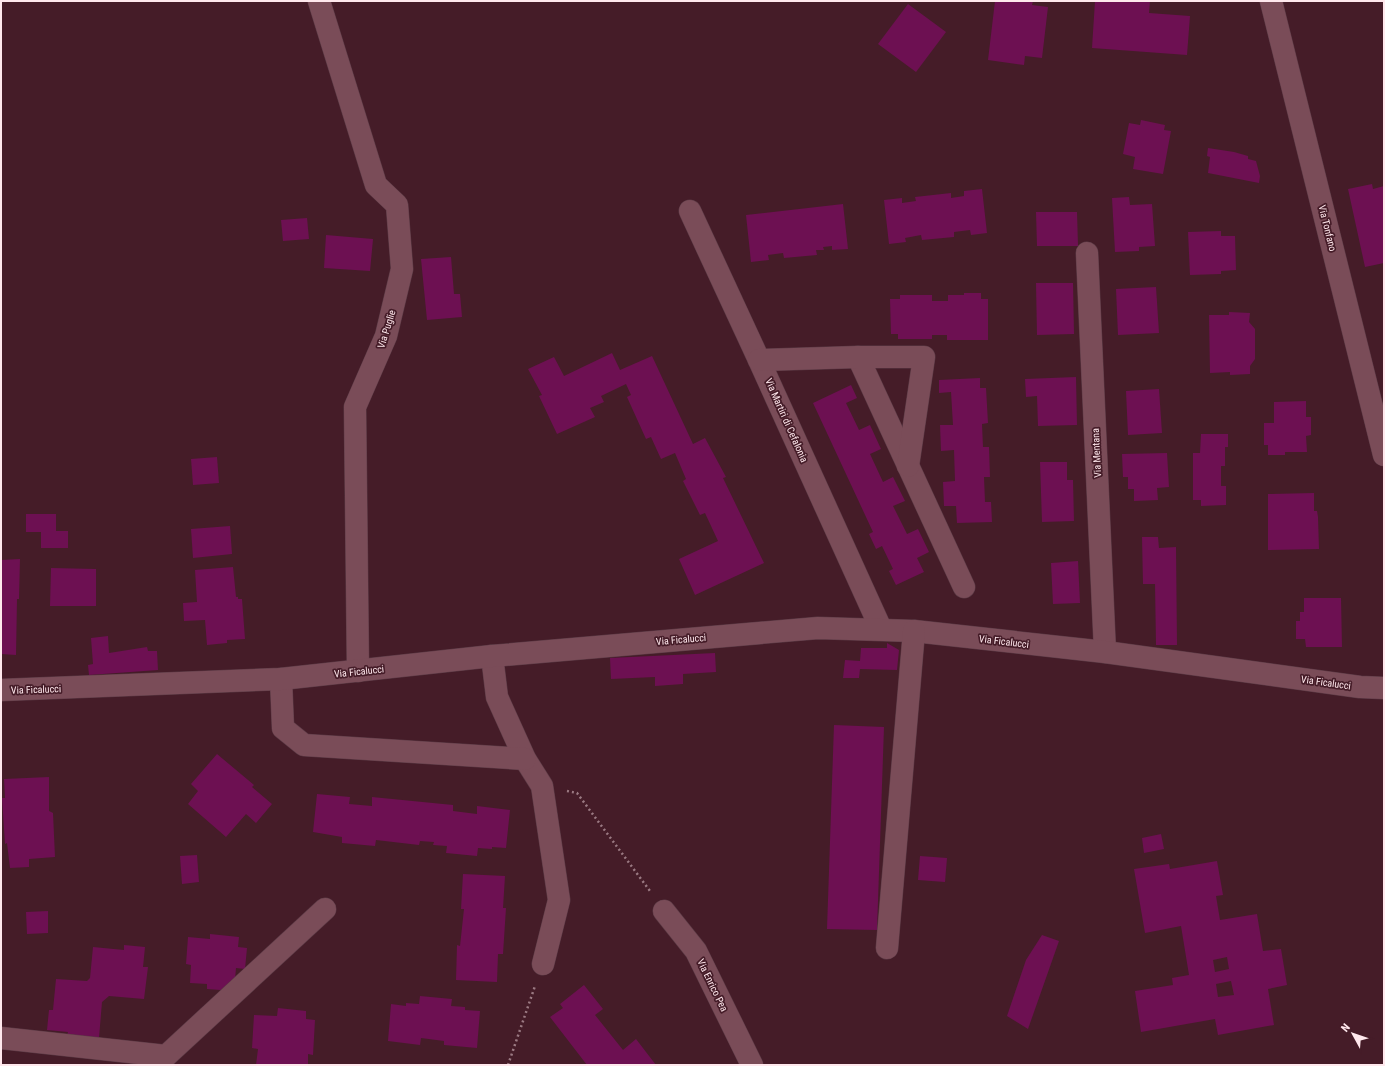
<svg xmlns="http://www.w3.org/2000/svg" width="1385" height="1066" viewBox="0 0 1385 1066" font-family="'Roboto Condensed',sans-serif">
<rect width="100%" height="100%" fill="#451c28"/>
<g fill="#6d1052" fill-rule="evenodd">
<path d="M995 1H1033L1032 5 1048 7 1042 58 1025 56 1024 65 988 60Z"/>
<path d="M1095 1H1150L1149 13 1190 16 1187 55 1092 48Z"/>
<path d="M908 4 946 32 916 72 878 44Z"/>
<path d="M1141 120 1165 125 1164 130 1171 131 1163 174 1133 169 1135 157 1123 154 1129 123 1140 125Z"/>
<path d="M1208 148 1234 152 1248 156V159L1256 161 1260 176 1259 183 1208 173 1210 157 1207 156Z"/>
<path d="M1372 184 1373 189 1384 186V263L1365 267 1348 189Z"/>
<path d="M982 189 987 233 971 235 970 230 954 232V237L922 240 921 235 905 238 906 242 889 244 884 200 902 198V203L916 201 915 197 951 193V198L964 196V191Z"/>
<path d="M1129 197 1130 205 1152 204 1155 246 1139 247V251L1115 252 1112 198Z"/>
<path d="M843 204 848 249 832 250V246L823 247 824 250H816L817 255 784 258 783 253 768 255 769 260 751 262 746 215Z"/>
<path d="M1036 212H1077L1078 246H1037Z"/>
<path d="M307 218 309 239 283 241 281 220Z"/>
<path d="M1221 231V236H1235L1236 270 1221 271V274L1190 275 1188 232Z"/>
<path d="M326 235 373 239 370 271 324 268Z"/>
<path d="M451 257 454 294H460L462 317 427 320 421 259Z"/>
<path d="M1036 283H1073L1074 334 1037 335Z"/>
<path d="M1156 287 1159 333 1118 335 1116 289Z"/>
<path d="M964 293H981V299H988V340H947V335H932V339H898V334H891L890 299H900V295H932V301H948V295H964Z"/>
<path d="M1229 312 1250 313 1249 322 1255 329V359L1250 366V374L1230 375V372L1210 373 1209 315H1229Z"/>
<path d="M612 353 620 370 652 356 693 444 705 438 726 477 723 478 764 563 695 595 679 559 718 541 705 513 700 515 683 481 686 479 675 453 661 459 651 437 646 439 627 397 631 395 626 384 601 396 604 402 590 408 595 417 557 434 539 396 542 395 528 369 554 357 564 376Z"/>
<path d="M1076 377 1077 425 1038 426 1037 396 1026 397 1025 379Z"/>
<path d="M980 378V388H986L988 423 982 424 983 447H989L990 477H984L985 502H991L992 522 957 523 956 506H944L943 482 955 481 954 450 941 451 940 425H953L951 392 939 393V380Z"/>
<path d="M851 385 857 398 846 403 859 430 870 425 881 449 870 454 883 482 893 477 905 501 893 506 907 534 918 529 929 552 917 558 924 572 896 585 889 571 893 569 882 546 876 549 869 534 873 532 813 403Z"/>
<path d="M1159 389 1162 433 1128 435 1126 391Z"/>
<path d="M1306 401V417H1311V435L1306 436 1307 452H1285V455H1268V445H1264V423H1274V402Z"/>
<path d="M1201 434H1228V447H1225V466H1221V486H1226V505L1201 506V500H1193V453H1200Z"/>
<path d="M1167 453 1169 487 1157 488 1158 500 1134 501V489H1128V477H1123L1122 454Z"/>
<path d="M217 457 219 483 193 485 191 459Z"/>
<path d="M1040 462H1067V480H1073L1074 521 1042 522Z"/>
<path d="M1314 493V511H1317L1318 517 1319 549 1268 550V494Z"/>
<path d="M26 514H56V531H68V548H41V532H26Z"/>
<path d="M230 526 232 554 193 558 191 529Z"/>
<path d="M1142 537H1158L1159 548 1176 547 1177 645H1156L1155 584H1143Z"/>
<path d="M20 559 19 599H17L16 655 1 654V560Z"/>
<path d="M1078 561 1080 603 1053 604 1051 563Z"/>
<path d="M233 567 236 597H238V599H242L245 639 227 640V643L207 645 205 620 184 621 183 603 197 602 195 570Z"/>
<path d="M51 568 96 569V606H50Z"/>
<path d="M1304 598H1341L1342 647H1306L1305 639H1296V621H1300V612H1304Z"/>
<path d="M108 636 109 653 147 647 148 651H157L158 670 89 675 88 665 93 664 91 638Z"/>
<path d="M887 643 899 650 897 670 860 669 859 678H843L845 660 860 661 861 648H887Z"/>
<path d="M715 653 716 672 683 674V684L655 686V677L611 679 610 658Z"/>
<path d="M834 725 884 727 877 930 827 929Z"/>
<path d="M217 754 254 785 252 787 272 804 256 823 246 814 226 837 188 804 198 791 191 784Z"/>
<path d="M49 777V811L53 813 55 857 29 859V867L10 868 7 843 5 844 2 798H5L4 779Z"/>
<path d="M317 794 350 797 349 804 372 806V797L453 805V811L477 814V806L510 810 506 848 492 847V849L478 848 477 856 446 853 447 846 433 845 434 842 420 841 419 845 376 840 375 846 342 843V837L313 832Z"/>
<path d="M1161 834 1164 849 1144 853 1142 838Z"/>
<path d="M197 855 199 882 182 884 180 856Z"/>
<path d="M920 856 947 858 945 882 918 880Z"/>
<path d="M1217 861 1223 895 1216 896 1220 920 1257 914 1263 951 1281 949 1287 985 1268 989 1274 1025 1218 1035 1215 1019 1141 1032 1135 991 1173 985 1172 978 1189 975 1181 926 1145 933 1134 869 1169 864 1170 869ZM1227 957 1229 969 1215 972 1213 960ZM1231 981 1234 995 1218 997 1216 984Z"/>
<path d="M463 874 505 876 503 908H506L503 954H498L497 982 456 980 457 945 460 946 464 909H461Z"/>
<path d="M48 911V933L27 934 26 912Z"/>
<path d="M210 934 239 937 238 947 247 948 245 969 236 968 234 991 207 989V984L190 983 191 965 186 964 188 937 210 939Z"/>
<path d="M1042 935 1059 941 1028 1029 1007 1016 1026 960Z"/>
<path d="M124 945 145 947 143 967H148L144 999 109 996 102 1002 99 1038 67 1036 68 1032 47 1030 49 1010H53L56 979 87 981 90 978 93 947 124 950Z"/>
<path d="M584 985 603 1009 595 1015 623 1050 636 1039 656 1065H587L550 1017 563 1008 560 1004Z"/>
<path d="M420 996 452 999 451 1006 465 1007V1010L480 1011 477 1048 444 1045V1041L421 1038 420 1045 388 1041 391 1004 406 1006V1003L419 1004Z"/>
<path d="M278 1008 306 1011V1019L315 1020 313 1055 308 1054V1065H256L258 1049 252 1048 254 1015 277 1016Z"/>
</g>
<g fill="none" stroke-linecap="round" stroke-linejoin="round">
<g stroke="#5c3b46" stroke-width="23">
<g id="minor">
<path d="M319 1 376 185 397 205 402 269 386 336 355 407 358 671"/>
<path d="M1271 1 1384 455"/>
<path d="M690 211 759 360 881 629"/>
<path d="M1087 253 1105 652"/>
<path d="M858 357 964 587"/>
<path d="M759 360 858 357H924L908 466"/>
<path d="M492 656 497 697 525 759 542 786 559 900 543 964"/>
<path d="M281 679 283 728 304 745 525 759"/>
<path d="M1 690 281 679 492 656 818 628 914 631 1105 652 1360 687 1384 688"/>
<path d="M664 911 696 951 752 1065"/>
<path d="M887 948 914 631"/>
<path d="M1 1038 166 1056 325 909"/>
</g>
</g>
<g stroke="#9b7a83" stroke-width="2.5" stroke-dasharray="2 3" stroke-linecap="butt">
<path d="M567 791 577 793 650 891"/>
<path d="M508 1065 535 986"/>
</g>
<use href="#minor" stroke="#7a4c58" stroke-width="22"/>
</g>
<g text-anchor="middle" stroke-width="3.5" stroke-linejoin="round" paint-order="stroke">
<g font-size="10" fill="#ffe8ed" stroke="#451c28">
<text transform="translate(1328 228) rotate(76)" y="4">Via Tonfano</text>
<text transform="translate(386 329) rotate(-73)" y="4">Via Puglie</text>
<text transform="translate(787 420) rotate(66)" y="4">Via Martiri di Cefalonia</text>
<text transform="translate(1096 453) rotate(-93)" y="4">Via Mentana</text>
<text transform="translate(681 639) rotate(-5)" y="4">Via Ficalucci</text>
<text transform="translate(1004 641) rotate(7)" y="4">Via Ficalucci</text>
<text transform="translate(359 671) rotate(-6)" y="4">Via Ficalucci</text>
<text transform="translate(1326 682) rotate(8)" y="4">Via Ficalucci</text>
<text transform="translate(36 689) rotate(-2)" y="4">Via Ficalucci</text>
<text transform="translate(713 985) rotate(64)" y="4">Via Enrico Pea</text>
</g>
</g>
<rect width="1385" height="1066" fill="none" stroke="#ffe8ed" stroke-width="4"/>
<g transform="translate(1353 1034) rotate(310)" stroke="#451c28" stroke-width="3" paint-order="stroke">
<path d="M0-3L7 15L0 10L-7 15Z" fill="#ffe8ed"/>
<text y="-6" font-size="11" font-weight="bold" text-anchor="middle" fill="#ffe8ed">N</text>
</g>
</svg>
